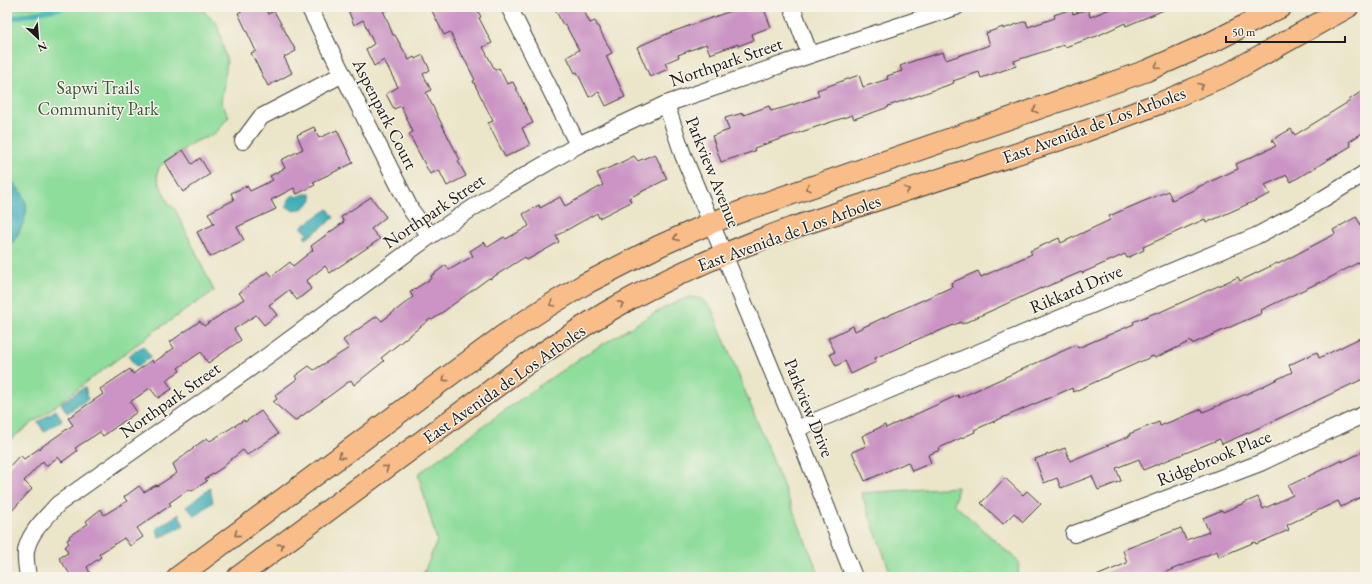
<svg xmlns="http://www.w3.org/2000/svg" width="1372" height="584" viewBox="0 0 1372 584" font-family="'EB Garamond',serif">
<rect width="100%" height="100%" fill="#f7f3e8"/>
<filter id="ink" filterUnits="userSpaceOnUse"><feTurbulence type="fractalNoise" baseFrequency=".025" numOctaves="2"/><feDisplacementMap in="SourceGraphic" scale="8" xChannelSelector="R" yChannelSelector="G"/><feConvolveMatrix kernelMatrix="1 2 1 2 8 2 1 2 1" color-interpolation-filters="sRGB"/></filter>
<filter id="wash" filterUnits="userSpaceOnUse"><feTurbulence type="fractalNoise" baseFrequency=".012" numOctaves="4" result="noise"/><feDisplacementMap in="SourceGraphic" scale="16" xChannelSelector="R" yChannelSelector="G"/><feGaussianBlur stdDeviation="0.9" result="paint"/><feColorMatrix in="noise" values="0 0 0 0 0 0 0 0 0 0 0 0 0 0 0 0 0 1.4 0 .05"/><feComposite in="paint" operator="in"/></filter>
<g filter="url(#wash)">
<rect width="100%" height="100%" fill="#ebe5c9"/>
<g fill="#8edd9b" stroke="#557c5c">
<path d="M7 7H203L206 14 217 23 227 62 221 102 229 116 216 133 192 143 183 150 175 154 159 167 157 174 158 181 169 204 175 209 214 291 156 330 7 442Z"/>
<path d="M690 297 701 299 711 307 820 577H422L437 541 418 474C485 425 551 374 623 332 645 319 666 305 690 297Z"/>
<path d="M958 487 954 504 1019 562 1018 577H892L861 493Z"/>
</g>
<g fill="#3eafb7" stroke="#2d666a">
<path d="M13 182C19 189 24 195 26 203 29 215 17 241 7 247V185Z"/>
<path d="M304 194H311L312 200 303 208 294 211 286 206 288 200 293 195 297 197Z"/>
<path d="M328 209 334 218 306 239 304 236 308 234 301 227Z"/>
<path d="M143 346 151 357 136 367 128 356Z"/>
<path d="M85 387 88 399 67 413 61 403Z"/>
<path d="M56 410 62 420 44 432 38 422Z"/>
<path d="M210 488 213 502 195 516 186 507Z"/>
<path d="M179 514 184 526 159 538 157 528Z"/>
</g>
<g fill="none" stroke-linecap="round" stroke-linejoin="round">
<path stroke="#3eafb7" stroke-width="5" d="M7 19 65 7"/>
</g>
<g id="blocks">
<g fill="#cb94c4">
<path d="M249 7H265L268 14 274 11 296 51 284 57 292 73 268 86 251 53 256 51 238 13Z"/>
<path d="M347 7H389L383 10 393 35H395L409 60 414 57 415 59 423 55 430 70 423 74 431 90 426 93 460 160 458 161 466 176 447 186 439 170 430 174 409 134 413 132 401 106 394 109 386 94 398 87 384 60 374 66 366 49 374 44 363 20 354 25Z"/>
<path d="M430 7H476L481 17 479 18 492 43 483 47 495 70 499 68 507 84 513 82 533 123 522 128 530 145 505 157 488 123 493 121 473 81 475 80 463 56 462 57 450 32 444 35Z"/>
<path d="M554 7H582L590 23 595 21 612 53 606 56 625 97 606 106 599 92 589 97 577 72 575 73 567 57 579 50 565 24 563 25Z"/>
<path d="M742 7H763L771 27 752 34 754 40 738 46V44L710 54 706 44 678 55 679 57 665 63 668 69 650 77 637 47 669 33Z"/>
<path d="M1115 7H1171L1126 26 1125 23 1097 36 1065 47 1064 45 1014 61 1016 66 981 78 979 72 953 81 954 83 888 106 889 107 854 119 852 115 810 129 754 148 755 151 721 162 712 136 729 130 725 118 743 113 744 115 769 106 771 111 786 107 819 96 817 90 859 75 863 87 888 79 887 76 902 71 900 66 916 60 943 52 946 60 990 45 986 33 1003 27V29L1026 21 1028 27 1055 18 1054 15 1071 9 1073 14 1088 9 1090 17Z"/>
<path d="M1365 89V131L1349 142 1351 146 1291 182 1287 175 1265 185 1270 194 1206 223 1205 219 1143 247 1144 250 1127 258 1125 254 1082 273 1081 272 1041 289V288L962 324 961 322 932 334V333L875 358 876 362 851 374 845 361 836 366 830 354 835 352 828 338 853 326 855 331 885 317 952 287 951 283 978 271 981 277 1032 254 1030 251 1059 238 1061 243 1110 220 1109 216 1168 191 1172 200 1198 188V187L1238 169 1236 164 1276 146 1272 140 1291 129 1295 135 1350 101 1349 100Z"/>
<path d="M314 127 319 138 337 130 353 163 313 182 315 185 297 194 294 188 271 200 276 209 237 227 244 240 210 257 197 232 214 224 208 213 234 200 231 193 247 186 250 191 273 180 270 176 285 168 281 160 303 149 297 135Z"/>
<path d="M183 150 192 164 200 158 210 174 183 192 165 162Z"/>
<path d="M655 154 667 179 629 198 631 202 599 218 597 213 556 236 559 242 527 260 525 257 490 279 489 278 432 320 430 319 381 358 384 361 354 385 351 380 295 421 273 402 277 399 275 395 297 379 295 376 309 366 314 370 349 348 343 340 377 316 382 321 413 297 410 292 432 278 431 276 446 265 449 270 473 256 470 251 484 242 488 247 504 237 506 239 529 226 523 214 539 205 540 208 560 197 565 206 603 185 597 173 616 165 634 156 638 161Z"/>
<path d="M371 197 386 217 371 229 380 239 330 273 325 266 306 281 311 289 297 300 289 290 269 305 277 315 264 325 256 315 234 329 241 340 208 363 201 352 178 368 180 371 166 380 172 389 158 398 150 388 130 402 137 412 103 436 100 432 75 448 77 451 62 462 58 457 46 466 43 461 24 481 32 489 7 516V469L20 455 24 459 73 425 68 418 103 394 100 389 130 369 133 374 152 360 153 363 174 348 170 342 200 321 204 326 244 299 239 293 268 271 272 276 290 262 293 266 313 250 311 246 344 222 341 217Z"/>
<path d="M1356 217 1365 231V259L1320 283V282L1261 310 1262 313 1192 344 1191 341 1155 358 1153 356 1073 392 1072 388 974 430 975 432 939 448 940 450 928 455 931 463 912 471 908 462 865 481 852 452 866 446 862 436 885 425 886 428 958 395 959 398 1076 345 1078 348 1134 324 1133 322 1157 312 1158 313 1238 277 1240 281 1277 263 1278 264 1335 234 1333 230Z"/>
<path d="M1360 338 1365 349V378L1252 431 1222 444 1220 439 1143 470 1139 459 1116 468 1121 481 1098 490 1092 476 1061 488 1057 478 1044 483 1035 459 1065 448 1070 461 1130 436 1129 434 1159 422 1160 426 1202 409 1203 412 1251 392 1292 372 1289 365 1317 352 1319 358Z"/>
<path d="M261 411 278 434 247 455 243 450 225 464V466L205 479 207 481 192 491 189 489 169 503 171 505 137 528 143 537 130 546 124 538 99 554 101 557 87 567 90 573 83 577H72L59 558 68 553 65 547 69 543 67 540 70 538 69 536 88 524 86 521 101 509 104 515 127 501 124 497 139 486 144 492 156 485 157 486 177 473 173 464 193 449V448L207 438 210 441 244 420 245 422Z"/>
<path d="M1365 451V495L1341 507 1338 501 1287 525 1289 530 1256 544 1255 542 1219 557 1217 551 1161 574 1163 577H1094L1127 563 1123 550 1181 528 1186 540 1209 532 1203 518 1222 510 1223 512 1258 497 1263 509 1293 495 1288 486 1342 460V462Z"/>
<path d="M1005 478 1023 495 1027 491 1041 504 1023 522 1014 513 1003 524 981 503Z"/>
</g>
</g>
</g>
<g filter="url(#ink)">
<use href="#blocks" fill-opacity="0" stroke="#3b3a36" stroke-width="1"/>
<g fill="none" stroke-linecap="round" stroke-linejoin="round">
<g stroke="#3b3a36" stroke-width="18">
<g id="minor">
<path d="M309 7 411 210 430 236"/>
<path d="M509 7 578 145"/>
<path d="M792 7 810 55"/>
<path d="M666 104 683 155 796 429 854 577"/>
<path d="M243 141 261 117 343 74"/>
<path d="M796 429 1256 236 1305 210 1365 173"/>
<path d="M1074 534 1260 463 1365 414"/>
<path d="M28 577C27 569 25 559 26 551 29 532 46 518 58 504L266 357 430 236 497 192 578 145 666 104 810 55 956 7"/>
</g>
</g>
<g stroke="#3b3a36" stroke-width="23">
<g id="major">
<path d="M178 577 504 335 545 308 585 284 659 246 711 223 745 210 1146 71 1212 42 1281 7"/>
<path d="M238 577 528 363C556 344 583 326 612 309 670 276 730 250 792 228L1086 131 1158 104 1226 75 1348 7"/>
</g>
</g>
<use href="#minor" stroke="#fff" stroke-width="16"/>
<use href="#major" stroke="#f8bd88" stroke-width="21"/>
</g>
<defs><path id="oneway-chevron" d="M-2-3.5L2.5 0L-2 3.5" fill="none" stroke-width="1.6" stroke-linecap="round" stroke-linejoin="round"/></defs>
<g stroke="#8a6c52">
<use href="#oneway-chevron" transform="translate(1157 66) rotate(156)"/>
<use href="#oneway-chevron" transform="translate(1201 86) rotate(-23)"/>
<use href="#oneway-chevron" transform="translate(1035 110) rotate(161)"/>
<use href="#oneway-chevron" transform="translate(808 188) rotate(161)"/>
<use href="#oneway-chevron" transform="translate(907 190) rotate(-18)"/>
<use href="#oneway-chevron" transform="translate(676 238) rotate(157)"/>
<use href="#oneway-chevron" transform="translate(552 304) rotate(149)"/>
<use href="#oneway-chevron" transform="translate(621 304) rotate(-27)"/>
<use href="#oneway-chevron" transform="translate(445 379) rotate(143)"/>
<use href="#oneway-chevron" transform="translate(341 456) rotate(143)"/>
<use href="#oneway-chevron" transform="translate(386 468) rotate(-36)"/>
<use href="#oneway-chevron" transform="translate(237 534) rotate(143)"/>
<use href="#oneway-chevron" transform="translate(281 546) rotate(-36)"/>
</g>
</g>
<g text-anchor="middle" stroke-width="3" stroke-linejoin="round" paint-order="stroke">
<g font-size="18" fill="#1c1c1c" stroke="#f7f3e8">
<text transform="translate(726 62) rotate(-19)" y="6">Northpark Street</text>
<text transform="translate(385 114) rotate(63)" y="6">Aspenpark Court</text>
<text transform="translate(1094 125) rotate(-20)" y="6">East Avenida de Los Arboles</text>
<text transform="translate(713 172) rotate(68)" y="6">Parkview Avenue</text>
<text transform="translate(434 211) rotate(-34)" y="6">Northpark Street</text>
<text transform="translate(789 233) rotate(-20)" y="6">East Avenida de Los Arboles</text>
<text transform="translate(1076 289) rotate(-23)" y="6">Rikkard Drive</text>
<text transform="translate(504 384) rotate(-35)" y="6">East Avenida de Los Arboles</text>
<text transform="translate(170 400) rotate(-35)" y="6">Northpark Street</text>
<text transform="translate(809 408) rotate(68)" y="6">Parkview Drive</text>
<text transform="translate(1214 458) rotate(-22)" y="6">Ridgebrook Place</text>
</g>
<g font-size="18" fill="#3e5642" stroke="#f7f3e8">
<text x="98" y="94">Sapwi Trails<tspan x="98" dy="21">Community Park</tspan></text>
</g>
</g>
<rect width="1372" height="584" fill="none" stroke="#f7f3e8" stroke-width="24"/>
<g transform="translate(38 38) rotate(154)" stroke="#f7f3e8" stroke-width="3" paint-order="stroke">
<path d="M0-3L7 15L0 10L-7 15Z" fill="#1c1c1c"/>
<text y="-6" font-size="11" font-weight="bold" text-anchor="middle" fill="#1c1c1c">N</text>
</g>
<path d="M1226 36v6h119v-6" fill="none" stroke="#1c1c1c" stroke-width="2"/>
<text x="1232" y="36" font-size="12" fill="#1c1c1c" stroke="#f7f3e8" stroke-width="3" paint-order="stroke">50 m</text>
</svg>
